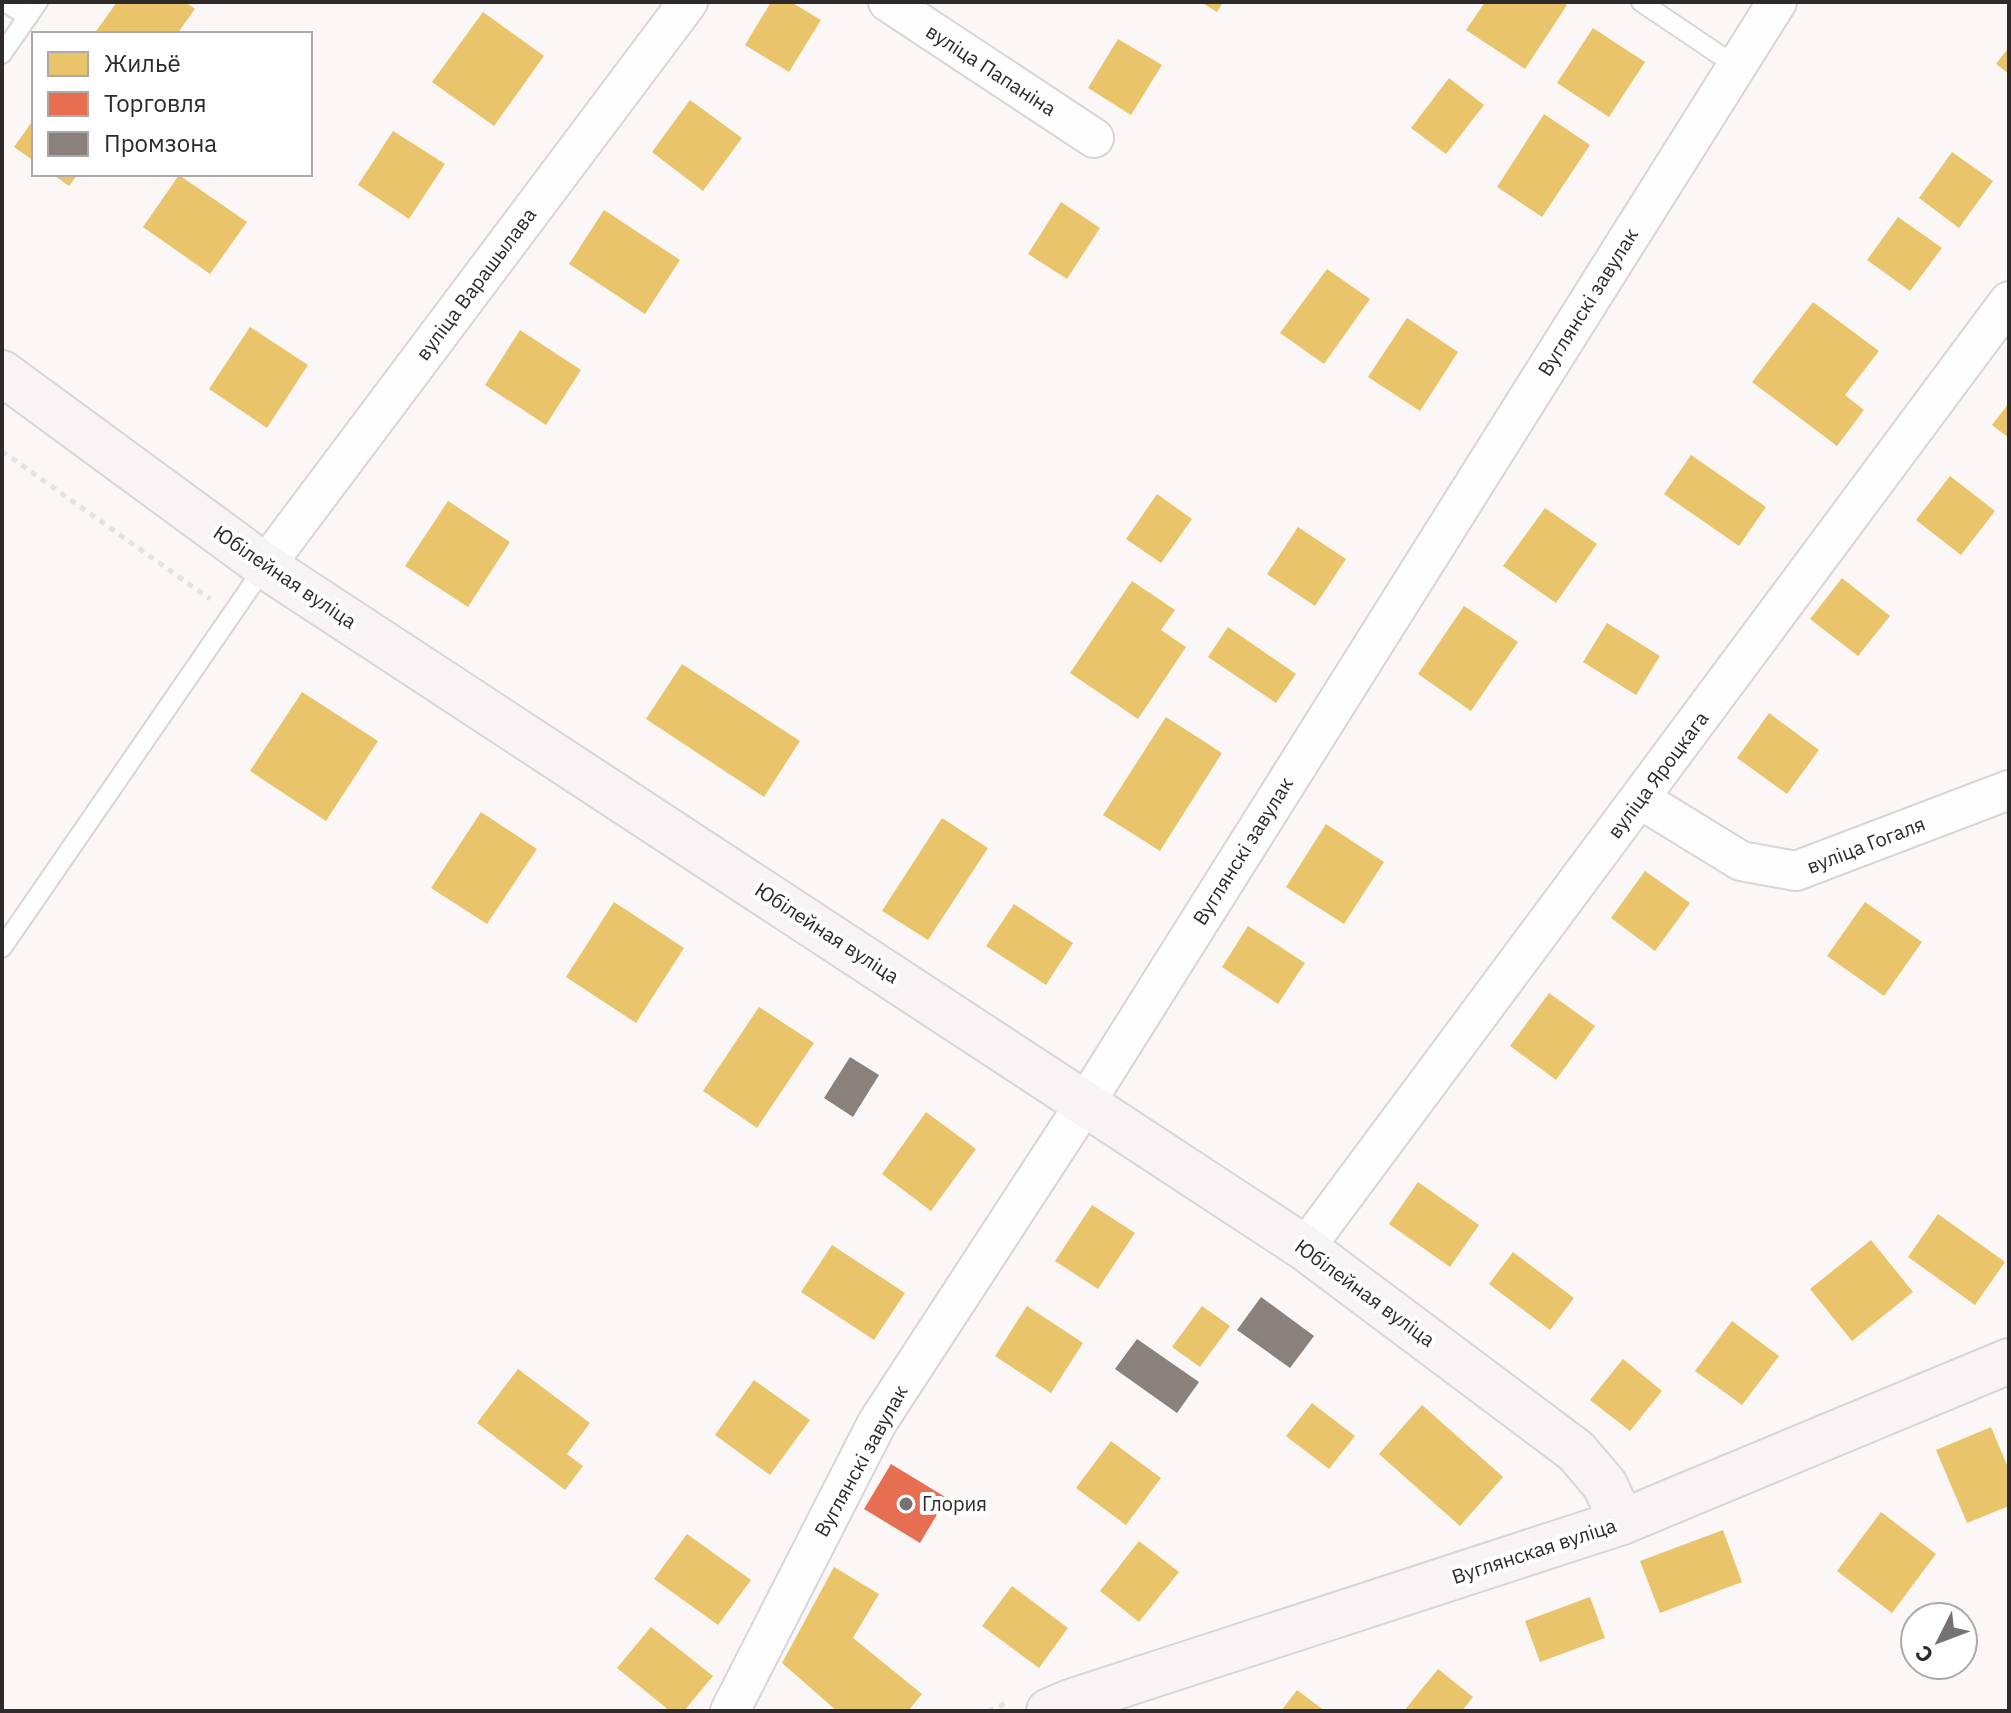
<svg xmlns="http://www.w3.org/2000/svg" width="2011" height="1713" viewBox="0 0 2011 1713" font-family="'IBM Plex Sans',sans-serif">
<rect width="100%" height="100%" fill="#fcf7f7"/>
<g fill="#e9c46a">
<path d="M117 2H185L195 9 177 34H94Z"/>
<path d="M771 2H791L821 20 789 72 745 45Z"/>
<path d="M1201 2H1223L1217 12Z"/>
<path d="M1485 2H1562L1567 5 1525 69 1466 30Z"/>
<path d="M483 12 544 56 494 126 432 82Z"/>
<path d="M1593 28 1645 62 1609 117 1557 83Z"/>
<path d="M1118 39 1162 65 1131 115 1088 88Z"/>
<path d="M2009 47V74L1996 64Z"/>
<path d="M1449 78 1484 105 1446 154 1411 128Z"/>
<path d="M690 100 742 138 703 191 652 152Z"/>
<path d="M1544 114 1590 145 1542 217 1497 187Z"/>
<path d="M34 119V161L14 147Z"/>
<path d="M393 131 445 164 409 219 358 185Z"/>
<path d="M1952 152 1993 181 1959 228 1919 198Z"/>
<path d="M52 174H78L69 186Z"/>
<path d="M179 175 247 222 210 274 143 227Z"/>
<path d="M1061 202 1100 228 1067 279 1028 254Z"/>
<path d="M604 210 680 260 645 314 569 264Z"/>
<path d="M1898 217 1942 248 1910 291 1867 260Z"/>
<path d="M1327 269 1370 299 1324 364 1280 333Z"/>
<path d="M1813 302 1879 351 1845 395 1864 410 1837 446 1752 382Z"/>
<path d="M1407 318 1458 352 1420 411 1368 377Z"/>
<path d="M250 327 308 365 267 428 209 389Z"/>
<path d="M520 330 581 370 546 425 485 385Z"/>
<path d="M2009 403V438L1992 425Z"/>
<path d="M1691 455 1766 507 1739 546 1664 494Z"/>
<path d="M1950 476 1995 511 1961 555 1916 520Z"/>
<path d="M1157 494 1192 519 1161 563 1126 539Z"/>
<path d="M448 501 510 542 468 607 405 566Z"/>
<path d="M1545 508 1597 544 1556 603 1503 566Z"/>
<path d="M1298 527 1346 559 1315 606 1267 574Z"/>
<path d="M1842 578 1890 616 1858 656 1810 619Z"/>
<path d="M1132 581 1175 610 1161 630 1186 647 1138 719 1070 673Z"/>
<path d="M1464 606 1518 642 1471 711 1418 674Z"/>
<path d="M1607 623 1660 656 1636 695 1583 662Z"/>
<path d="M1228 627 1296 674 1276 703 1208 657Z"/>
<path d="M682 664 800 741 764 797 646 719Z"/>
<path d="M302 692 378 741 326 821 250 771Z"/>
<path d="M1769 713 1819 750 1787 794 1737 758Z"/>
<path d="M1166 717 1222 753 1160 851 1103 815Z"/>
<path d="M481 812 537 849 487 924 431 888Z"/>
<path d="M942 818 988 848 928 940 882 911Z"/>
<path d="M1326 824 1384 862 1344 924 1286 887Z"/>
<path d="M1645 871 1690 903 1655 951 1611 918Z"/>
<path d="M614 902 684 948 636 1023 566 977Z"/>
<path d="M1865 902 1922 942 1884 996 1827 956Z"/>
<path d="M1014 904 1073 943 1046 985 986 946Z"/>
<path d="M1248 926 1305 963 1278 1004 1222 967Z"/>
<path d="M1549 993 1595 1026 1556 1080 1510 1046Z"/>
<path d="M759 1007 814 1043 757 1128 703 1091Z"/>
<path d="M926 1112 976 1149 931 1211 882 1174Z"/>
<path d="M1418 1182 1479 1225 1450 1267 1389 1224Z"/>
<path d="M1092 1205 1135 1233 1098 1289 1055 1261Z"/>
<path d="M1938 1214 2005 1262 1975 1305 1908 1257Z"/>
<path d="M1871 1240 1913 1292 1852 1341 1810 1289Z"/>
<path d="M832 1245 905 1293 874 1340 801 1292Z"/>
<path d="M1513 1252 1574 1298 1550 1330 1489 1284Z"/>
<path d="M1027 1306 1083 1343 1051 1393 995 1356Z"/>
<path d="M1202 1306 1230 1326 1200 1367 1172 1347Z"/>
<path d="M1732 1321 1779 1356 1742 1405 1695 1371Z"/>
<path d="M1623 1359 1662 1391 1630 1431 1590 1400Z"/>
<path d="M518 1369 590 1423 567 1454 583 1466 565 1490 477 1423Z"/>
<path d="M754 1380 810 1420 770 1475 715 1435Z"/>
<path d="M1312 1403 1355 1436 1329 1469 1286 1436Z"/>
<path d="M1422 1405 1503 1477 1460 1526 1379 1454Z"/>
<path d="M1991 1427 2009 1470V1506L1967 1523 1936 1450Z"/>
<path d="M1111 1441 1161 1478 1126 1525 1076 1488Z"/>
<path d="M1881 1512 1936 1554 1892 1613 1837 1571Z"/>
<path d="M1723 1530 1742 1582 1660 1613 1640 1561Z"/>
<path d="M687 1534 751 1580 718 1625 654 1579Z"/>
<path d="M1139 1541 1179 1572 1139 1622 1100 1591Z"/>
<path d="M834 1567 879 1594 853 1638 922 1694 908 1711H837L782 1663Z"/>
<path d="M1012 1586 1068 1628 1039 1668 982 1626Z"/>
<path d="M1590 1597 1605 1638 1540 1662 1525 1621Z"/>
<path d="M651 1627 713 1676 684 1711H670L617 1668Z"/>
<path d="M1438 1669 1473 1697 1462 1711H1404Z"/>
<path d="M1297 1690 1325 1711H1281Z"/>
</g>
<path fill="#e76f51" d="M891 1464 947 1498 920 1543 864 1509Z"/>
<g fill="#8a817c">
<path d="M850 1057 879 1075 853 1117 824 1098Z"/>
<path d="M1261 1297 1314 1336 1290 1368 1237 1330Z"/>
<path d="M1137 1339 1199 1382 1177 1413 1115 1369Z"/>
</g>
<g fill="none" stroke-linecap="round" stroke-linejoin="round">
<g stroke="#d9d4d5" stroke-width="22">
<g id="lane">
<path d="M5 2 28 17"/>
<path d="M1641 2 1736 66"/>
<path d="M2 54 38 2"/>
<path d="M2 948 265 566"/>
</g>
</g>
<g stroke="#d9d4d5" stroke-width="42">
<g id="street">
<path d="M888 2 1094 138"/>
<path d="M265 566 688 2"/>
<path d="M1640 799 1741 861 1796 871 2009 790"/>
<path d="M1305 1248 2009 301"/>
<path d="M730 1711 877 1423 1086 1102 1777 2"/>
</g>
</g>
<g stroke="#d9d4d5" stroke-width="48">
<g id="secondary">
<path d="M2 373 265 566 1305 1248 1576 1451 1605 1485 1622 1522"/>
<path d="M1049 1711 1070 1702 1622 1522 2009 1361"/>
</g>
</g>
<g stroke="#e4e3e3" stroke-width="5" stroke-dasharray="6 6" stroke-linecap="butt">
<path d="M2 451 210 599"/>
<path d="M988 1711 1009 1702"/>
</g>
<use href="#lane" stroke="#fffefe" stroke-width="18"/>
<use href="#street" stroke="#fffefe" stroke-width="38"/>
<use href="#secondary" stroke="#f8f3f4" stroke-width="44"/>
</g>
<circle fill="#767172" stroke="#fff" stroke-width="3" cx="906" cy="1504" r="8"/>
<g text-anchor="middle" stroke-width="8" stroke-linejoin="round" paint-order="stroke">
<g font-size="20" fill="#2e292a" stroke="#fff">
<text transform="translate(991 70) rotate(33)" y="7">вуліца Папаніна</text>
<text transform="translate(476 284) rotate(-53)" y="7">вуліца Варашылава</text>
<text transform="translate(1588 302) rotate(-58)" y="7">Вуглянскі завулак</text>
<text transform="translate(285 577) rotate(34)" y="7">Юбілейная вуліца</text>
<text transform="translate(1658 775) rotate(-53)" y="7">вуліца Яроцкага</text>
<text transform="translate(1866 845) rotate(-21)" y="7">вуліца Гогаля</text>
<text transform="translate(1243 851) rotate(-58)" y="7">Вуглянскі завулак</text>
<text transform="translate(827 933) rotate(33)" y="7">Юбілейная вуліца</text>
<text transform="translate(1365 1293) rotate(36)" y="7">Юбілейная вуліца</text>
<text transform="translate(861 1461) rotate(-61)" y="7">Вуглянскі завулак</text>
<text transform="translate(1534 1551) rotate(-18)" y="7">Вуглянская вуліца</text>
</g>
<g font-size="20" fill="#2e292a" stroke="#fff" text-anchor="start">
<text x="922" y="1511">Глория</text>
</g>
</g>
<rect width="2011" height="1713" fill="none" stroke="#2e292a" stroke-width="8"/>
<rect x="32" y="32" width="280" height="144" fill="#ffffff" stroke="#aba9aa" stroke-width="2"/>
<rect x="48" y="52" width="40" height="24" fill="#e9c46a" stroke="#aba9aa" stroke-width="2"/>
<text x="104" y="72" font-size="24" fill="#2e292a">Жильё</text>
<rect x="48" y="92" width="40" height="24" fill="#e76f51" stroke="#aba9aa" stroke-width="2"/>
<text x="104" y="112" font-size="24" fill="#2e292a">Торговля</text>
<rect x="48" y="132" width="40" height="24" fill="#8a817c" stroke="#aba9aa" stroke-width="2"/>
<text x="104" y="152" font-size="24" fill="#2e292a">Промзона</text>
<g transform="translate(1939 1641) rotate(228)"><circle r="38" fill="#ffffff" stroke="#aba9aa" stroke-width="2"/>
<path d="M0-6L14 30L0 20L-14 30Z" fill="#767172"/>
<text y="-12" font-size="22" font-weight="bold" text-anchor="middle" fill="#2e292a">С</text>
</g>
</svg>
